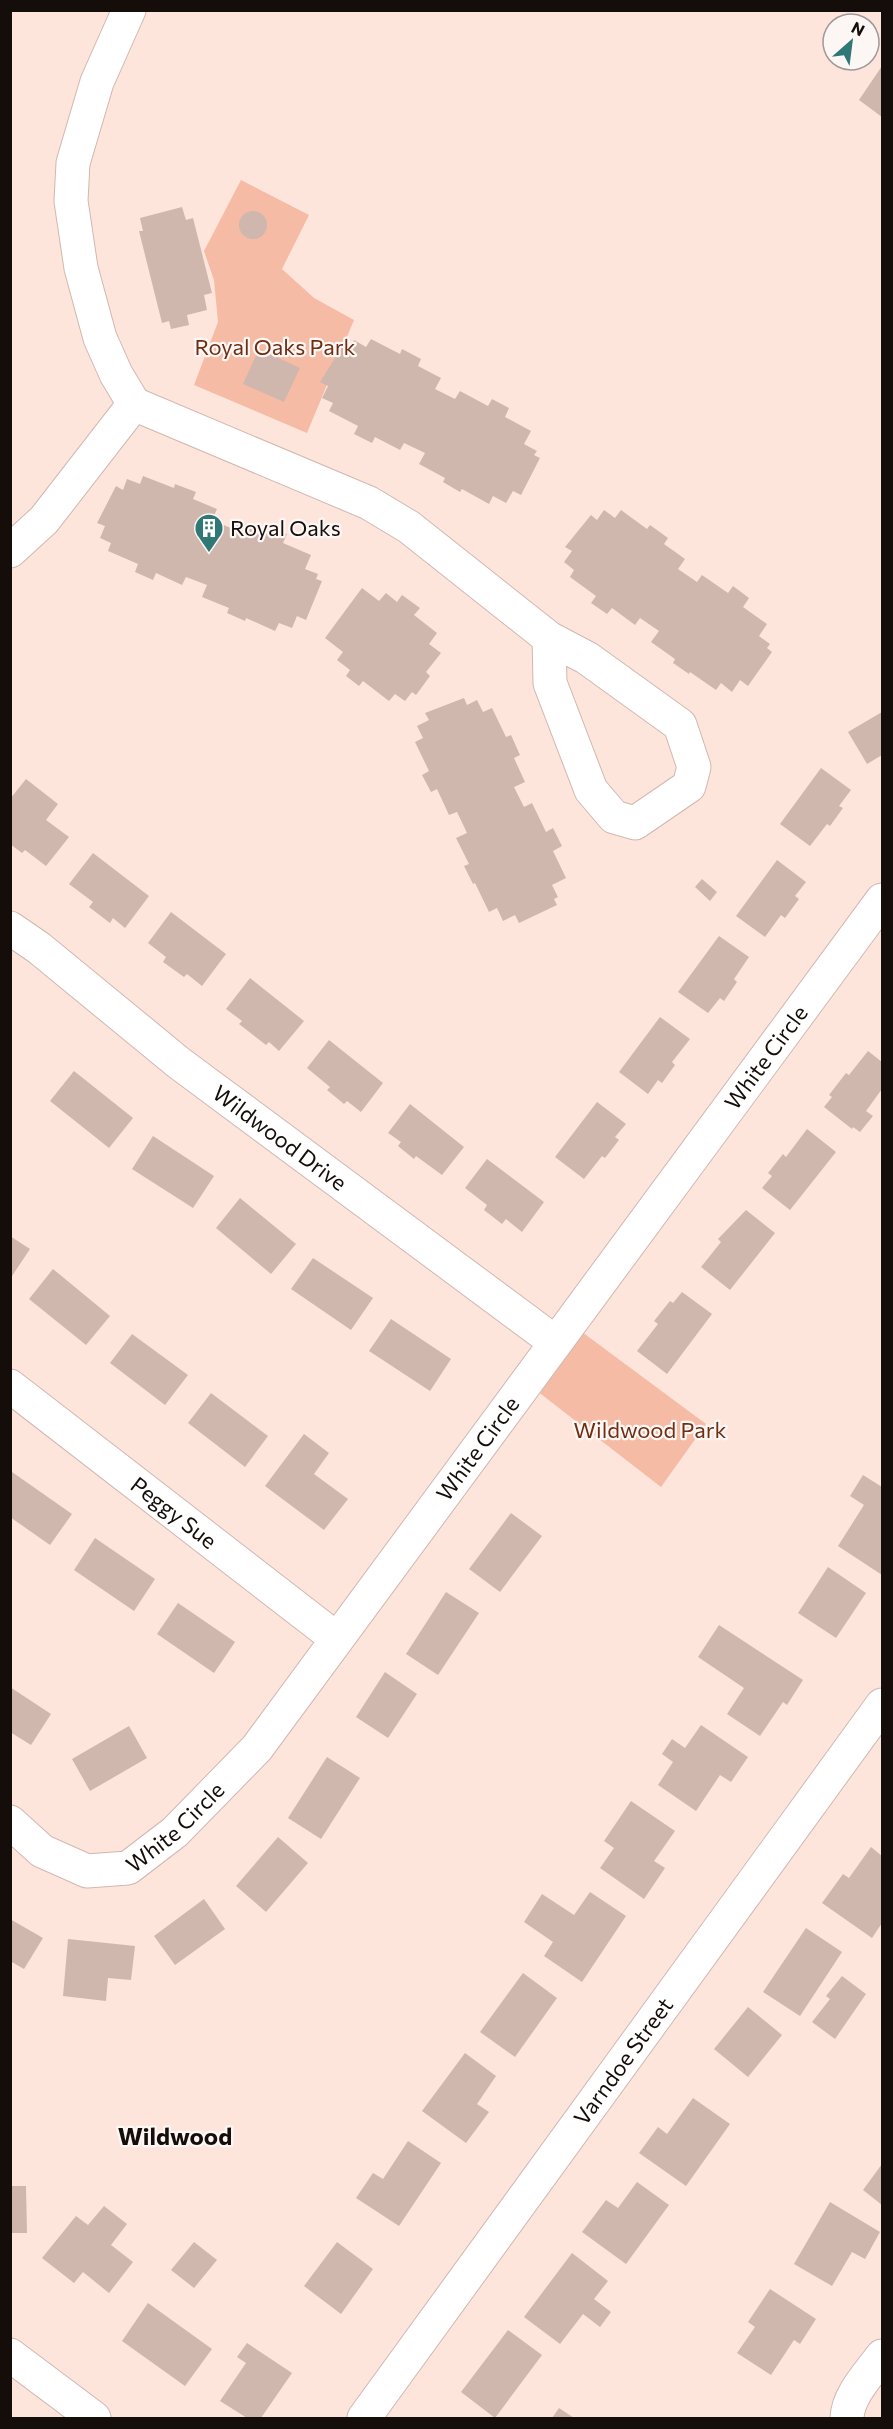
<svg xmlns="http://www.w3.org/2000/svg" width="893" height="2429" viewBox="0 0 893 2429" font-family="Commissioner,sans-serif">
<rect width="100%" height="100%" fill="#fee5dc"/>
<g fill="#f5bba5">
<path d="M241 180 309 215 282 269 314 298 354 320 307 433 194 385 218 322 214 280 204 251Z"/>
<path d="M582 1332 706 1424 661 1487 537 1391Z"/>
</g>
<g fill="#cfb7ae">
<path d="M882 66V117L859 100Z"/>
<path d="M182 207 186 220 193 218 212 293 204 295 207 310 187 315 189 325 171 329 169 321 162 323 139 231H143L140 218Z"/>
<circle cx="253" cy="225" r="14"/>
<path d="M371 339 400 354 402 349 421 359 418 366 441 378 435 389 455 399 460 391 488 406 492 399 509 408 505 417 531 431 524 444 537 451 534 455 540 458 521 495 513 491 506 503 493 496 489 504 462 489 460 492 443 482 445 478 419 464 425 453 404 443 400 450 375 437 372 443 354 434 358 426 329 411 333 403 322 398 328 386 320 382 342 347 349 351 354 340 366 347Z"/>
<path d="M259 349 300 368 284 402 243 384Z"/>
<path d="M143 476 174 488 175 484 196 492 193 499 217 509 212 520 233 529 237 521 266 533 269 526 287 534 283 543 311 555 305 569 318 574 316 579 322 581 306 620 297 616 292 628 279 623 275 631 246 618 245 621 227 613 229 608 202 597 207 585 186 577 182 585 156 573 153 580 135 572 138 564 108 551 111 543 100 538 105 526 97 523 116 486 123 490 127 479 140 484Z"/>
<path d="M604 510 615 518 621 510 647 529 650 525 668 538 664 544 685 559 678 569 697 582 702 575 728 593 733 586 749 598 743 607 767 624 759 636 770 644 767 648 772 652 748 686 740 680 732 692 721 683 716 690 690 672 689 674 673 663 675 659 651 642 659 631 640 618 635 625 612 608 607 614 591 603 596 596 570 577 574 570 564 562 572 551 565 547 591 515 597 520Z"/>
<path d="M362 588 379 601 386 593 397 602 402 595 420 608 414 615 437 633 429 644 441 653 426 672 430 676 416 695 412 692 405 701 395 694 389 701 363 681 359 686 346 676 350 670 337 660 343 652 325 638Z"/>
<path d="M464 698 467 705 477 700 483 712 492 708 506 737 511 735 520 755 514 758 525 782 514 787 524 807 532 803 546 832 553 828 562 846 553 851 566 878 552 885 558 897 554 899 557 905 519 923 515 915 503 921 497 908 489 912 475 883 473 884 464 866 469 864 456 838 467 833 457 812 449 815 437 789 431 792 422 775 429 771 415 742 423 738 417 726 429 720 425 713Z"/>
<path d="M882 712V755L867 764 848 732Z"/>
<path d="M821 768 851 790 839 806 843 808 830 826 827 824 810 846 780 824Z"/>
<path d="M26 779 58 804 46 820 69 837 46 866 25 850 22 853 10 844V799Z"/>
<path d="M93 853 149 896 125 928 113 918 110 923 89 907 93 902 69 884Z"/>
<path d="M777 860 806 882 795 896 799 899 785 918 781 915 765 937 736 916Z"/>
<path d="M702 879 717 892 710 901 695 887Z"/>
<path d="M171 912 226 954 202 986 187 974 184 977 163 962 166 957 148 943Z"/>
<path d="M719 936 749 957 734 979 737 982 724 1001 720 998 708 1013 678 992Z"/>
<path d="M250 978 304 1021 279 1051 269 1042 266 1045 239 1024 242 1021 226 1009Z"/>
<path d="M660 1017 690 1039 672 1062 675 1065 662 1083 658 1080 648 1094 619 1072Z"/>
<path d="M329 1040 383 1083 361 1112 347 1101 344 1104 327 1090 330 1087 307 1068Z"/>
<path d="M868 1051 882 1062V1089L866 1111 873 1116 860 1132 853 1127 852 1129 824 1107 832 1097 829 1095 846 1073 849 1075Z"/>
<path d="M74 1071 133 1118 109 1148 50 1101Z"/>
<path d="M597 1102 626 1124 615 1137 619 1140 605 1158 602 1156 584 1179 555 1157Z"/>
<path d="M410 1104 464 1147 442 1175 416 1156 414 1159 398 1146 401 1142 388 1133Z"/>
<path d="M807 1129 836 1152 790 1210 762 1188 772 1176 768 1173 783 1154 786 1157Z"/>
<path d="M153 1136 214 1176 193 1208 132 1169Z"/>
<path d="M487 1159 544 1202 522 1232 506 1219 502 1224 484 1210 487 1205 465 1188Z"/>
<path d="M240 1198 296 1244 271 1274 216 1228Z"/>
<path d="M746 1210 775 1233 730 1290 701 1267 721 1242 718 1239Z"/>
<path d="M10 1236 30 1249 10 1279Z"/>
<path d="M313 1258 373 1298 351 1330 291 1289Z"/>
<path d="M53 1269 110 1316 86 1345 29 1299Z"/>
<path d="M682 1292 712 1314 667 1374 637 1351 658 1324 654 1321 670 1301 673 1303Z"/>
<path d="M391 1319 451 1359 430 1391 369 1351Z"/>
<path d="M132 1334 188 1375 165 1405 110 1363Z"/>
<path d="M211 1393 268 1436 245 1467 188 1423Z"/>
<path d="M304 1434 329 1453 314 1474 348 1499 324 1530 265 1486Z"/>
<path d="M12 1472 72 1514 50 1545 10 1517V1474Z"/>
<path d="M863 1475 882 1487V1575L838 1546 864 1505 850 1496Z"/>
<path d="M511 1513 542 1536 500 1592 469 1569Z"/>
<path d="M95 1538 155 1579 134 1611 74 1570Z"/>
<path d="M828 1567 866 1593 836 1638 798 1613Z"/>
<path d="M446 1592 479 1613 438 1675 406 1654Z"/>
<path d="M178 1603 235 1642 214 1673 157 1634Z"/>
<path d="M719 1625 803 1680 787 1705 783 1702 760 1736 727 1714 744 1688 698 1657Z"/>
<path d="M385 1672 417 1694 388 1738 356 1717Z"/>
<path d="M10 1687 51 1714 31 1745 10 1732Z"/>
<path d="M701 1725 748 1757 731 1782 720 1775 696 1811 658 1785 673 1762 662 1754 672 1739 685 1748Z"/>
<path d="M129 1726 147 1758 90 1791 72 1759Z"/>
<path d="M327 1757 360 1778 321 1839 288 1818Z"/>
<path d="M631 1801 675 1831 654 1861 665 1868 644 1899 600 1868 614 1848 604 1841Z"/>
<path d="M278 1837 308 1863 266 1912 236 1886Z"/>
<path d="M871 1847 882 1856V1923L872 1938 822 1903 843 1874 849 1878Z"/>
<path d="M590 1892 626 1916 582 1982 544 1956 553 1942 524 1922 542 1894 574 1915Z"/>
<path d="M204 1899 225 1929 175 1965 154 1936Z"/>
<path d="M10 1919 43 1938 24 1969 10 1961Z"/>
<path d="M806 1928 842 1952 800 2016 763 1992Z"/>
<path d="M68 1939 135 1946 131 1980 108 1978 106 2001 63 1996Z"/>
<path d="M523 1973 557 1998 515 2057 480 2032Z"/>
<path d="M842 1976 866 1994 835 2039 812 2022 830 1999 826 1996Z"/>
<path d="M748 2007 782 2035 748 2077 714 2049Z"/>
<path d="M465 2053 496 2076 477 2104 489 2112 466 2143 422 2111Z"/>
<path d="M693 2098 730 2124 686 2186 639 2153 658 2127 667 2134Z"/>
<path d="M408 2141 441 2163 399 2226 356 2198 373 2173 383 2179Z"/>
<path d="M882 2164V2205L863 2190Z"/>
<path d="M637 2182 669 2205 626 2264 582 2232 606 2200 618 2208Z"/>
<path d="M10 2186H26L27 2233H10Z"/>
<path d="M830 2202 880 2232 865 2259 852 2252 832 2286 794 2264Z"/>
<path d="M104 2206 127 2224 111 2245 133 2262 109 2293 83 2272 74 2283 42 2258 76 2216 88 2225Z"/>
<path d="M194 2242 217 2260 194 2288 171 2270Z"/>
<path d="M337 2242 373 2269 341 2314 304 2286Z"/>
<path d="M572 2253 608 2281 594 2299 611 2312 600 2327 583 2314 560 2344 524 2317Z"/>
<path d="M770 2289 816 2319 800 2344 794 2340 771 2375 737 2353 755 2327 748 2322Z"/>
<path d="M148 2303 212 2349 185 2386 122 2341Z"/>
<path d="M508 2330 542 2355 495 2418 461 2392Z"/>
<path d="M247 2343 292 2373 261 2418H247L220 2401 246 2363 237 2357Z"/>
<path d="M559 2408 574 2418H552Z"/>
</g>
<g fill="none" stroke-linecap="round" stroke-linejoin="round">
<g stroke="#d0b8b0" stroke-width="35">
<g id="minor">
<path d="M134 404 369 503 409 527 549 638 587 658 680 725 694 767 689 786 635 823 614 817 591 790 550 683 549 638"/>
<path d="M10 551 44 520 134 404 116 374 100 338 81 268 71 201 73 163 97 82 129 10"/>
<path id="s1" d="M10 928 39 948 179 1063 555 1342"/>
<path id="s2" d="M10 1386 337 1639"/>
<path id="s3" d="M10 1822 42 1851 87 1871 128 1868 175 1832 257 1748 882 900"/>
<path d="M10 2355 94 2418"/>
<path id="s4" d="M364 2418 882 1705"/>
<path d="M847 2418C848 2395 869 2374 882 2356"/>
</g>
</g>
<use href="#minor" stroke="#fff" stroke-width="33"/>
</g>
<defs>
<g id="building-pin" transform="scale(1.5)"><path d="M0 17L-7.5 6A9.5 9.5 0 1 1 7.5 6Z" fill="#2f7875" stroke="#fcf7f5"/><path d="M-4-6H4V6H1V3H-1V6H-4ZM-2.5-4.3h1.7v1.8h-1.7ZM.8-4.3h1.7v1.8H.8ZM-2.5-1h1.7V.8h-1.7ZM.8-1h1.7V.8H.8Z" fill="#fff"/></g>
</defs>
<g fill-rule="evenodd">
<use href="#building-pin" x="209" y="528"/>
</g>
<g text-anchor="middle" stroke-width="4.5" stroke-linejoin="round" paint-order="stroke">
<g font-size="22" fill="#6f2e12" stroke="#fcf7f5">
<text x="275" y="355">Royal Oaks Park</text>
<text x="650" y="1438">Wildwood Park</text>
</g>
<g font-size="22" fill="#150d0a" stroke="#fcf7f5" text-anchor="start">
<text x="230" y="536">Royal Oaks</text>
</g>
<g font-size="22" fill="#150d0a" stroke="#fcf7f5">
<text dy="8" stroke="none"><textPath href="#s3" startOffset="1168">White Circle</textPath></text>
<text dy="8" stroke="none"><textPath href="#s1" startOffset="342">Wildwood Drive</textPath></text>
<text dy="8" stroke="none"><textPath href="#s3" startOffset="682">White Circle</textPath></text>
<text dy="8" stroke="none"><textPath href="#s2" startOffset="207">Peggy Sue</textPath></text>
<text dy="8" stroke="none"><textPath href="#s3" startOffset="196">White Circle</textPath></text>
<text dy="8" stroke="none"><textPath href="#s4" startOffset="441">Varndoe Street</textPath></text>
</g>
<g font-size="24" font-weight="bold" fill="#150d0a" stroke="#fcf7f5">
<text x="175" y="2145">Wildwood</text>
</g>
</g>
<rect width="893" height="2429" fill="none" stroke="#150d0a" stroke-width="24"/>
<g transform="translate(851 42) rotate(28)"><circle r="28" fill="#fcf7f5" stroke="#a09997" stroke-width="1.5"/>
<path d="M0-4.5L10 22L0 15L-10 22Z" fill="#2f7875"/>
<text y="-9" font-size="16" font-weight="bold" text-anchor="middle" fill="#150d0a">N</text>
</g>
</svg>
